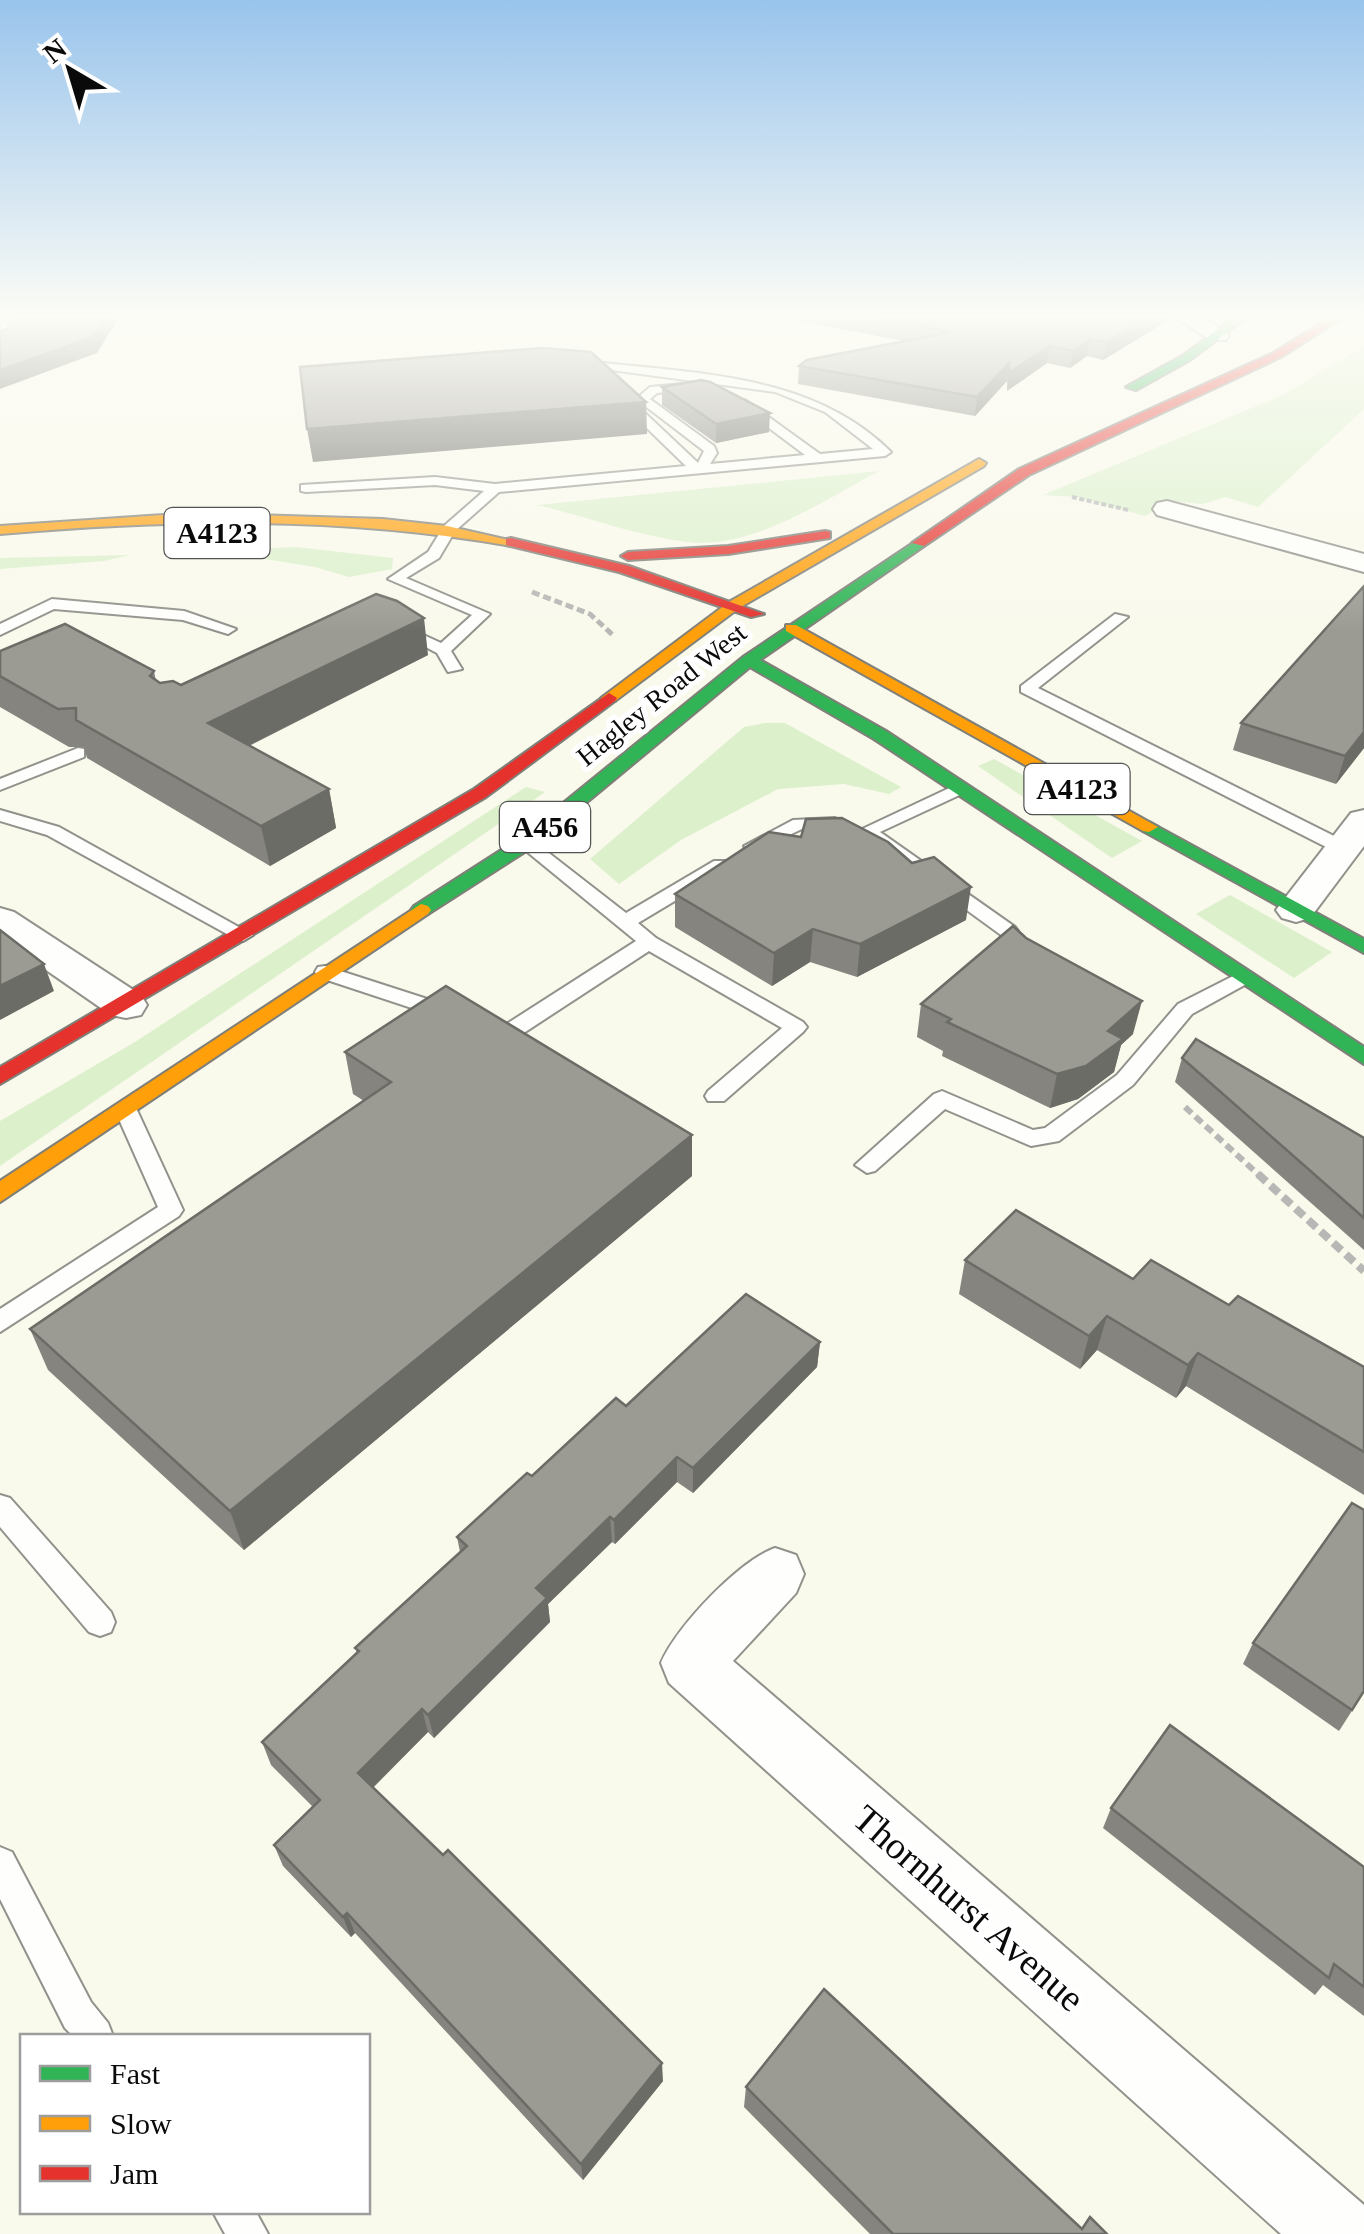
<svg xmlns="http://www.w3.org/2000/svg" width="1364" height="2234" viewBox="0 0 1364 2234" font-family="Georgia,serif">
<rect width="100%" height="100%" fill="#f9f9ec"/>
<g fill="#dcf0cc">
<path d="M1364 346V409L1258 507 1225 497 1203 504 1172 501 1145 516 1077 497 1043 495 1285 394Z"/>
<path d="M879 471C824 500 753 550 687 542 638 536 587 517 538 505Z"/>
<path d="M296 547 393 558 392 569 349 577 315 567 246 556 251 549Z"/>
<path d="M130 555 104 561 0 569V558Z"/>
<path d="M765 723H785L901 787 889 794 844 784 778 789 681 840 619 884 590 859 744 727Z"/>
<path d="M994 759 1142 841 1112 858 978 766Z"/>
<path d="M526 787 545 792 0 1166V1121L135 1042Z"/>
<path d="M1230 895 1332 952 1294 978 1196 914Z"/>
</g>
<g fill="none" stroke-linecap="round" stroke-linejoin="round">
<g stroke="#92928c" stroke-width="4">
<g id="lane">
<path d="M578 360C686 374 809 370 891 452L885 456 499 492 455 531 439 558 406 578 490 614 451 651 462 669 448 672 437 653 393 630 406 627 441 643 472 615 388 579 428 552 444 526 484 491 435 485 306 492 301 491V485L435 477 495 484 686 466 618 400 628 397 698 463 704 451 636 399 650 387 692 383 696 384V390L657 393 650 399 714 446 717 453 710 464 805 455 741 407 739 404 745 400 820 454 873 449 825 412 775 392 574 365Z"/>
<path d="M52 599 184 611 236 629 228 634 183 620 54 609 0 635V624Z"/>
<path d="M1115 614 1128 617 1038 688 1350 844V852H1336L1021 692V686Z"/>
<path d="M78 748 84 749V757L0 790V779Z"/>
<path d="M960 783 969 788 966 792 880 832 1015 927 1018 931 1015 935H1001L858 831Z"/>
<path d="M0 810 59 827 253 935 243 941 236 939 47 835 0 821Z"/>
<path d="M835 818 844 823 841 827 802 829 753 852 744 846 793 820Z"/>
<path d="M527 836 626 913 714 861H728V869L638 923 656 938 803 1022 807 1027 803 1032 724 1101H708L705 1096 708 1091 782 1028 649 951 516 1038 508 1040 482 1032 478 1027 482 1022 489 1020 505 1025 636 941 520 846V838Z"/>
<path d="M325 966 452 1007 455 1012 445 1019 318 977 315 972 318 967Z"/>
<path d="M1243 971 1250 972 1253 977 1250 982 1192 1014 1133 1085 1059 1141 1031 1146 945 1109 875 1171 867 1173 855 1165 934 1094 942 1091 1033 1130 1045 1128 1117 1075 1178 1004Z"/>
<path d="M125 1100 136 1108 183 1210 179 1216 0 1332V1309L158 1207 114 1108Z"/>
<path d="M0 1495 10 1498 111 1612 115 1622 111 1632 100 1636 89 1632 0 1527Z"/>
<path d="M0 1847 12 1852 91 2002 108 2023 113 2036H73L65 2028 0 1899Z"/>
<path d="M213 2212H256L268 2234H225Z"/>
</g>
</g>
<g stroke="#92928c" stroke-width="4">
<g id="street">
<path d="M23 319 8 343 0 345 1 319Z"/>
<path d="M1178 319H1206L1229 335 1226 340H1210Z"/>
<path d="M1167 501 1364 554V572L1157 515 1153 509 1157 503Z"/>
<path d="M1364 810V846L1310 918 1296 922 1282 918 1276 910 1282 902 1351 813Z"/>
<path d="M0 908 14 912 141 995 147 1005 141 1015 126 1018 111 1015 0 938Z"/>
<path d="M775 1548 796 1555 804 1574 796 1593 733 1661 1364 2205V2234H1281L669 1683 661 1663C676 1627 739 1561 775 1548Z"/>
</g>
</g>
<g stroke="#7f7f79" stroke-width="4">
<g id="fast">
<path d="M1232 319H1245L1190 360 1136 390 1126 387 1182 356Z"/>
<path d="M919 539 924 540V546L760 660 886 731 1364 1047V1064L874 739 750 667 534 846 428 914H414L411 910 414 906 520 838 743 657Z"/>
<path d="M1149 822 1364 939V953L1143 831 1140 827Z"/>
</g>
</g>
<g stroke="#7f7f79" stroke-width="4">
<g id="slow">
<path d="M979 459 986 463 984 466 739 608 615 701 601 698 729 602Z"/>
<path d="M193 513 383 519 447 526 518 542 511 546C340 516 172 519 0 534V526Z"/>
<path d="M786 625H796L1158 827 1149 832 1143 831 786 631Z"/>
<path d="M421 904 428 906 431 910 428 914 0 1202V1181Z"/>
</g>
</g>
<g stroke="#7f7f79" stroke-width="4">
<g id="jam">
<path d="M1328 319H1341L1281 357 1029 475 924 546 912 543 1019 469 1273 353Z"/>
<path d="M825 531 830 532V538L728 554 628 560 621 556 628 552 728 546Z"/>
<path d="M511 538 629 566 764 614 751 617 619 572 506 545V539Z"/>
<path d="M609 693 617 698 615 701 486 797 0 1084V1067L474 789Z"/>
</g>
</g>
<path stroke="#b7b7b5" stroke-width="4" stroke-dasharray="5 2.5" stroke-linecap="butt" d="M1072 497 1128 510"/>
<path stroke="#b7b7b5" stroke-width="5" stroke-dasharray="8 4" stroke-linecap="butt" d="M532 592 590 614 615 637"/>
<path stroke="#b7b7b5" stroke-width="6" stroke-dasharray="9 5" stroke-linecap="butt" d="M1185 1107 1261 1177"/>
<path stroke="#b7b7b5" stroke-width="8" stroke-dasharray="11 6" stroke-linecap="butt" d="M1258 1174 1364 1271"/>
<use href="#lane" fill="#fefefc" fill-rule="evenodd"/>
<use href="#street" fill="#fefefc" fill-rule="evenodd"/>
<use href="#fast" fill="#30b455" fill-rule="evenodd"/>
<use href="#slow" fill="#ff9f0a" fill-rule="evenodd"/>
<use href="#jam" fill="#e5322d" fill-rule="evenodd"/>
</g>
<g fill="#85847e">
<path d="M789 319H1170L1103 360 1087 356 1070 368 1047 363 1007 391V381L975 416 798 384 799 366 904 341Z"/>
<path d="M662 387 769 432 716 443 662 405Z"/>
<path d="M0 651 154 671 156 681 160 683 181 685 428 655 249 746 329 789 336 828 270 866 87 758 84 747H69L0 707Z"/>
<path d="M1241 723 1364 748 1336 784 1233 750Z"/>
<path d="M675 894 966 920 857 977 810 962 772 986 675 927Z"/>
<path d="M921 1004 1133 1034 1121 1045 1114 1072 1078 1099 1050 1108 942 1056 943 1051 917 1037Z"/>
<path d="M345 1052 692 1176 244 1550 48 1370 30 1329 364 1101 353 1094Z"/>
<path d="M1182 1058 1364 1138V1250L1175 1082Z"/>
<path d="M965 1260 1133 1279 1229 1305 1364 1367V1495L1186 1386 1176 1398 1097 1350 1080 1369 959 1294Z"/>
<path d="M820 1342 817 1367 693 1493 677 1482 615 1544 612 1542 548 1604 550 1622 434 1738 428 1732 373 1788 663 2081 583 2180 355 1933 351 1937 283 1866 274 1845 313 1807 271 1765 262 1742 357 1653 355 1648 460 1552 457 1537 532 1476 626 1406Z"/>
<path d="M1253 1643 1364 1692 1339 1731 1243 1664Z"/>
<path d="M1111 1808 1364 1867V2016L1323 1985 1315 1995 1103 1828Z"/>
<path d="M746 2087 1081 2229 1107 2234H870L744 2107Z"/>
</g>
<g fill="#6c6c67">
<path d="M104 319H118L97 353 0 389V370Z"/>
<path d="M1145 319H1170L1103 360 1107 342Z"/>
<path d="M1090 339 1087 356 1070 368 1073 351Z"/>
<path d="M1049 346 1047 363 1007 391 1009 373Z"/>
<path d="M1009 363 1007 381 975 416 977 397Z"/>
<path d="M646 402 647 434 313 462 307 429Z"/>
<path d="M770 413 769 432 716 443V424Z"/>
<path d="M424 618 428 655 216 762 208 723Z"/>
<path d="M1364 732V748L1336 784 1345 756Z"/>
<path d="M329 789 336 828 270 866 261 826Z"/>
<path d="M971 887 966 920 857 977 860 944Z"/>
<path d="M813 929 810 962 772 986 774 953Z"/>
<path d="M44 964 54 991 0 1020V986Z"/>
<path d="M1142 1001 1133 1034 1121 1045 1114 1072 1078 1099 1050 1108 1057 1074Z"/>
<path d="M692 1135V1176L244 1550 230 1511Z"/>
<path d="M1107 1316 1097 1350 1080 1369 1089 1336Z"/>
<path d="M820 1342 817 1367 693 1493V1468Z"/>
<path d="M1198 1353 1186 1386 1176 1398 1188 1365Z"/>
<path d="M677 1457V1482L615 1544 614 1520Z"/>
<path d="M610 1517 612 1542 548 1604 550 1622 434 1738 428 1715 536 1588Z"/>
<path d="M422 1709 428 1732 365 1795 358 1773Z"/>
<path d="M347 1913 355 1933 351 1937 343 1917Z"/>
<path d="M662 2063 663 2081 583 2180 581 2164Z"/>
</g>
<g fill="#9b9a93" stroke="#6c6c67" stroke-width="2.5">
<path d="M12 319H104L93 337 0 370V331L7 329Z"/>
<path d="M882 319H1145L1107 342 1090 339 1073 351 1049 346 1009 373V363L977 397 799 366 807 360 951 332Z"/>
<path d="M542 348 591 352 646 402 307 429 300 367Z"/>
<path d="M701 380 710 382 770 413 716 424 662 387Z"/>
<path d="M1364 586V732L1345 756 1241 723Z"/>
<path d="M376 594 397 601 424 618 208 723 329 789 261 826 76 720V708L58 709 0 676V651L65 624 154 671 150 676 160 683 173 681 181 685Z"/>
<path d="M842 818 888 842 912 863 934 857 971 887 860 944 813 929 774 953 675 894 769 832 801 837 806 819Z"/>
<path d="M1013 926 1026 938 1142 1001 1108 1031 1123 1039 1086 1066 1057 1074 947 1022 951 1019 921 1004Z"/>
<path d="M0 930 44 964 0 986Z"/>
<path d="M446 986 692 1135 230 1511 30 1329 391 1082 345 1052Z"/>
<path d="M1196 1039 1364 1138V1218L1182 1058Z"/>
<path d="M1016 1210 1133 1279 1151 1260 1229 1305 1238 1296 1364 1367V1452L1198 1353 1188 1365 1107 1316 1089 1336 965 1260Z"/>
<path d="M746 1294 820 1342 693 1468 677 1457 614 1520 610 1517 536 1588 547 1598 428 1715 422 1709 358 1773 443 1855 448 1850 662 2063 581 2164 347 1913 343 1917 274 1845 320 1800 262 1742 359 1651 355 1648 467 1546 457 1537 527 1473 532 1476 616 1398 626 1406Z"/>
<path d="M1352 1503 1364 1510V1691L1352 1710 1253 1643Z"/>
<path d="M1170 1725 1364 1867V1987L1334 1964 1329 1978 1111 1808Z"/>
<path d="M824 1989 1082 2229 1090 2217 1107 2234H893L746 2087Z"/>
</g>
<linearGradient id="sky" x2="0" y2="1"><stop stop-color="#99c4ec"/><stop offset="0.5" stop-color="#fcfcf6"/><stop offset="1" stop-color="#fcfcf6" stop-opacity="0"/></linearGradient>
<rect width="1364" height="632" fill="url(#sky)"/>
<g text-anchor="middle" stroke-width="10" stroke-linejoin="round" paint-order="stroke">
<g font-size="28" fill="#0a0a0a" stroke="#fff">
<text transform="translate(661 694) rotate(-39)" y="10">Hagley Road West</text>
</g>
<g fill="#fff" stroke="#545454" stroke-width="2.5">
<rect x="164.5" y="508" width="105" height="50" rx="8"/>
<rect x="1024.5" y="764" width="105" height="50" rx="8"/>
<rect x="500" y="802" width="90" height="50" rx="8"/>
</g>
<g font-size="30" font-weight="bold" fill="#0a0a0a">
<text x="217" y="543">A4123</text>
<text x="1077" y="799">A4123</text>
<text x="545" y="837">A456</text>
</g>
<g font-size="38" fill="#0a0a0a" stroke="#fff">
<text transform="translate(969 1908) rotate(41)" y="13">Thornhurst Avenue</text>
</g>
</g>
<rect x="20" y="2034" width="350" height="180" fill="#ffffff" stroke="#9d9d9d" stroke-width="2.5"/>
<rect x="40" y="2066" width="50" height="15" fill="#30b455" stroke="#9d9d9d" stroke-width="2.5"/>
<text x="110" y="2084" font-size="30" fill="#0a0a0a">Fast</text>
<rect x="40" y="2116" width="50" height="15" fill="#ff9f0a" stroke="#9d9d9d" stroke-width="2.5"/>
<text x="110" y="2134" font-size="30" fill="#0a0a0a">Slow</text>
<rect x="40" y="2166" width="50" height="15" fill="#e5322d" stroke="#9d9d9d" stroke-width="2.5"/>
<text x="110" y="2184" font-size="30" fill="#0a0a0a">Jam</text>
<g transform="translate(70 70) rotate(322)" stroke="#ffffff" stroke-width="8" paint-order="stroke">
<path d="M0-8L18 38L0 25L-18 38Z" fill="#0a0a0a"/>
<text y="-15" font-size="28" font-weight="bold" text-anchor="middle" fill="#0a0a0a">N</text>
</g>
</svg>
